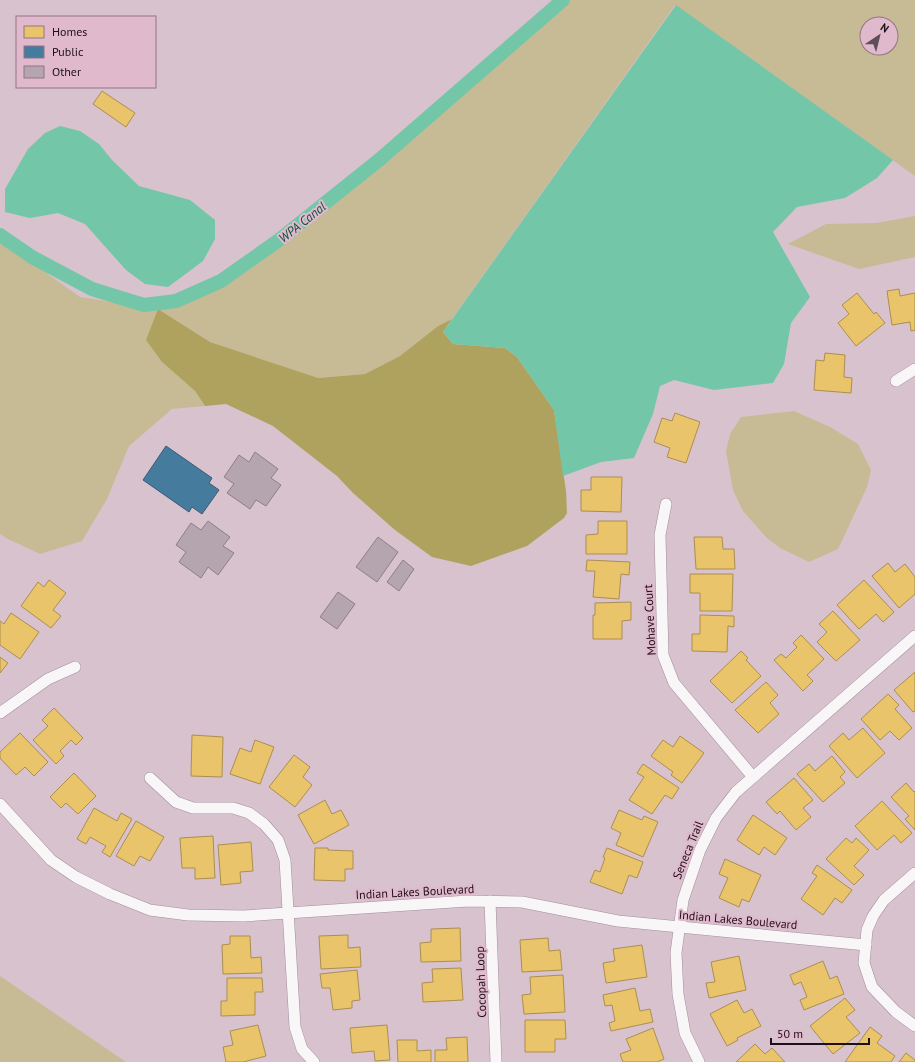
<svg xmlns="http://www.w3.org/2000/svg" width="915" height="1062" viewBox="0 0 915 1062" font-family="'PT Sans',sans-serif">
<rect width="100%" height="100%" fill="#d7c2cd"/>
<g fill="#c7bb95" fill-rule="evenodd">
<path d="M565 0H915V176L675 5 452 319 438 326 400 356 365 374 317 378 210 342 158 309 162 362 195 391 205 406 172 409 129 446 107 499 82 541 40 554 6 538 0 534V240L80 297 158 309 245 272 430 120ZM867 24H891V48H867Z"/>
<path d="M915 216V257L859 269 788 244 826 224 877 223Z"/>
<path d="M794 411 830 427 858 444 871 470 867 487 838 549 809 562 780 548 767 538 743 511 733 490 726 451 730 434 741 417Z"/>
<path d="M0 976 126 1062H0Z"/>
</g>
<path fill="#afa25e" d="M158 309 210 342 318 378 365 374 400 356 438 326 452 319 443 332 453 344 505 348 517 357 554 410 566 491 567 513 564 518 527 546 471 566 432 557 395 530 353 493 337 476 273 426 226 404 205 406 195 391 162 362 146 340Z"/>
<g fill="#74c6a9">
<path d="M676 5 893 160 877 178 845 198 797 207 773 232 810 297 791 323 784 364 773 383 714 390 674 380 660 386 653 414 634 458 601 462 563 476 554 410 517 357 505 348 453 344 443 332Z"/>
<path d="M60 126 80 131 99 144 112 160 139 186 190 200 215 220V239L203 261 168 287 145 284 126 270 85 224 58 213 30 218 5 212V189L28 149 45 133Z"/>
</g>
<g fill="#e9c46a" stroke="#ac8e51">
<path d="M102 91 135 113 126 127 93 104Z"/>
<path d="M899 289 900 296 915 293V330L911 331 910 322 892 325 887 291Z"/>
<path d="M857 293 874 314 876 312 885 323 856 346 838 323 849 314 842 305Z"/>
<path d="M825 353 845 355 844 377 852 378 851 393 814 390 816 360 824 361Z"/>
<path d="M675 413 700 422 686 463 667 457 670 448 654 442 662 418 672 421Z"/>
<path d="M591 477H622L621 512 581 511V490H591Z"/>
<path d="M598 521H627V554H586V535L598 534Z"/>
<path d="M694 537H722L723 549H734L735 569H696Z"/>
<path d="M587 560 630 562 629 575 621 574 619 599 593 597 595 571H586Z"/>
<path d="M888 563 895 572 905 564 915 577V594L899 608 872 576Z"/>
<path d="M690 574H733L732 611H700V593H690Z"/>
<path d="M49 580 66 593 53 610 61 616 51 628 21 606 38 582 44 587Z"/>
<path d="M864 580 894 612 883 622 876 614 859 629 837 605Z"/>
<path d="M631 602V620L622 621V639H593V615H595V603Z"/>
<path d="M833 611 860 640 836 661 817 642 827 632 819 624Z"/>
<path d="M11 613 39 632 20 659 0 645V621L4 624Z"/>
<path d="M700 615 734 616V627L728 626 727 652 692 651V634H700Z"/>
<path d="M801 635 824 659 807 675 813 681 803 691 774 660 781 654 786 658 797 647 793 643Z"/>
<path d="M741 651 748 658 746 660 761 676 732 703 710 681Z"/>
<path d="M0 657 8 663 0 673Z"/>
<path d="M915 672V711L913 712 894 690Z"/>
<path d="M766 682 778 695 770 703 779 714 758 733 735 710Z"/>
<path d="M888 694 899 705 895 709 912 728 899 740 890 731 880 740 861 719Z"/>
<path d="M54 708 83 738 76 745 71 740 60 751 64 756 56 764 33 740 48 726 42 720Z"/>
<path d="M863 728 885 753 857 778 829 746 843 733 849 740Z"/>
<path d="M20 733 48 762 34 776 25 767 16 775 0 758V752Z"/>
<path d="M192 735 223 737 222 777 191 776Z"/>
<path d="M680 736 704 753 682 783 671 775 673 772 651 756 663 740 673 747Z"/>
<path d="M255 740 274 747 260 784 230 774 240 748 251 752Z"/>
<path d="M294 755 310 767 303 777 312 785 295 807 269 787Z"/>
<path d="M832 756 845 772 840 777 845 783 823 802 797 774 809 764 815 771Z"/>
<path d="M643 764 679 788 672 799 665 795 652 814 629 800 644 777 637 773Z"/>
<path d="M74 773 96 796 78 814 66 803 61 808 50 797Z"/>
<path d="M794 778 813 800 803 808 811 817 796 830 780 811 777 814 766 802Z"/>
<path d="M906 783 914 792 915 791V830L905 819 909 816 891 797Z"/>
<path d="M325 800 332 814 341 810 349 825 314 844 298 815Z"/>
<path d="M882 801 912 833 901 843 894 835 877 850 855 826Z"/>
<path d="M94 808 117 821 121 813 132 819 110 857 102 852 106 846 90 837 86 844 77 839Z"/>
<path d="M619 810 642 820 644 816 658 822 643 857 616 845 621 833 611 828Z"/>
<path d="M753 815 787 838 775 855 764 847 759 855 737 840Z"/>
<path d="M136 821 164 837 150 861 140 856 134 866 116 856Z"/>
<path d="M213 836 215 878 195 879V868H182L180 838Z"/>
<path d="M846 838 852 843 856 838 869 850 854 866 864 875 854 885 826 859Z"/>
<path d="M251 842 253 871 240 872 241 883 221 885 218 845Z"/>
<path d="M315 848H328V850L353 851V869H345V881L314 880Z"/>
<path d="M607 848 643 862 637 878 629 875 622 894 590 882 595 870 600 872 605 858 603 857Z"/>
<path d="M725 859 761 875 749 902 742 899 739 907 719 898 728 878 719 874Z"/>
<path d="M817 865 852 890 842 903 835 898 823 915 801 899 817 876 812 873Z"/>
<path d="M460 928 461 961 421 962 420 943 431 942V929Z"/>
<path d="M348 935V948L360 947 361 967 321 969 319 936Z"/>
<path d="M230 936H250L251 958 261 957 262 973 223 974 222 945 230 944Z"/>
<path d="M548 938 549 951 560 950 562 970 522 972 520 940Z"/>
<path d="M642 945 647 977 606 983 603 963 615 961 613 949Z"/>
<path d="M739 956 746 990 709 998 706 983 715 982 711 962Z"/>
<path d="M823 961 830 979 837 976 844 994 804 1010 800 1000 807 997 801 982 794 985 790 975Z"/>
<path d="M461 968 463 1000 423 1002 422 983 433 982 432 969Z"/>
<path d="M357 970 360 1000 352 1001V1008L333 1010 330 988H322L320 974Z"/>
<path d="M563 975 565 1012 524 1014 522 995 531 994 530 977Z"/>
<path d="M227 978H262L263 992H255V1015L221 1016V1001H227Z"/>
<path d="M635 988 640 1011 650 1009 653 1022 611 1031 609 1023 615 1021 612 1005 605 1006 603 995Z"/>
<path d="M845 998 855 1010 846 1017 860 1033 833 1054 810 1026Z"/>
<path d="M737 1000 744 1013 752 1009 761 1026 737 1038 738 1040 727 1046 710 1014Z"/>
<path d="M525 1020H565L566 1039H555V1052H525Z"/>
<path d="M258 1025 266 1056 243 1062H226L223 1047 233 1045 230 1031Z"/>
<path d="M387 1025 390 1060 375 1061 374 1051 352 1053 350 1028Z"/>
<path d="M870 1027 882 1036 877 1043 895 1056 891 1062H845Z"/>
<path d="M653 1028 664 1059 657 1062H623L620 1054 631 1050 626 1039Z"/>
<path d="M467 1037 468 1062H435V1050H447L446 1038Z"/>
<path d="M397 1040H417V1051L431 1050V1062H398Z"/>
<path d="M755 1044 765 1054 772 1048 785 1062H736Z"/>
<path d="M906 1053 915 1060V1062H899Z"/>
</g>
<path fill="#457b9d" stroke="#395b75" d="M166 446 212 478 209 483 219 490 202 514 192 507 189 512 143 480Z"/>
<g fill="none" stroke-linecap="round" stroke-linejoin="round">
<path stroke="#74c6a9" stroke-width="14" d="M0 235 32 257 92 289 144 305 176 301 221 281 279 240 379 160 563 0"/>
</g>
<g fill="#b5a5ae" stroke="#8e7e86">
<path d="M255 452 278 469 271 478 281 485 266 506 256 500 250 509 227 493 234 484 224 477 239 455 249 462Z"/>
<path d="M208 521 230 537 223 546 234 553 218 575 208 567 201 578 179 562 186 552 176 545 191 523 201 530Z"/>
<path d="M378 537 398 552 377 582 356 567Z"/>
<path d="M403 560 414 569 399 591 387 582Z"/>
<path d="M338 592 355 604 337 629 320 617Z"/>
</g>
<g fill="none" stroke-linecap="round" stroke-linejoin="round">
<g stroke="#a08f98" stroke-width="12">
<g id="minor">
<path d="M896 381 915 369"/>
<path d="M666 504 660 535 663 655 674 683 753 777"/>
<path d="M0 713 48 679 75 667"/>
<path d="M150 778 176 802 193 808H233L249 813 264 824 278 840 285 860 295 1027 302 1049 314 1062"/>
<path d="M0 804 51 860 76 877 110 894 150 910 188 915 244 916 468 901 522 902 618 921 866 945"/>
<path d="M915 873 884 900 873 916 867 930 864 963 872 987 896 1012 915 1026"/>
<path d="M490 901 496 1062"/>
<path d="M699 1062 685 1033 678 994 676 953 683 900 700 850 716 818 736 792 915 636"/>
</g>
</g>
<use href="#minor" stroke="#f9f6f8" stroke-width="11"/>
</g>
<g text-anchor="middle" stroke-width="4" stroke-linejoin="round" paint-order="stroke">
<g font-size="12" fill="#1d1017" stroke="#e0b9cd">
<text transform="translate(650 620) rotate(-93)" y="4">Mohave Court</text>
<text transform="translate(688 850) rotate(-68)" y="4">Seneca Trail</text>
<text transform="translate(415 892) rotate(-3)" y="4">Indian Lakes Boulevard</text>
<text transform="translate(738 920) rotate(5)" y="4">Indian Lakes Boulevard</text>
<text transform="translate(481 982) rotate(-92)" y="4">Cocopah Loop</text>
</g>
<g font-size="13" font-style="italic" fill="#0c523c" stroke="#e0b9cd">
<text transform="translate(302 222) rotate(-39)" y="5">WPA Canal</text>
</g>
</g>
<rect x="16" y="16" width="140" height="72" fill="#e0b9cd" stroke="#927584"/>
<rect x="24" y="26" width="20" height="12" fill="#e9c46a" stroke="#927584"/>
<text x="52" y="36" font-size="12" fill="#1d1017">Homes</text>
<rect x="24" y="46" width="20" height="12" fill="#457b9d" stroke="#927584"/>
<text x="52" y="56" font-size="12" fill="#1d1017">Public</text>
<rect x="24" y="66" width="20" height="12" fill="#b5a5ae" stroke="#927584"/>
<text x="52" y="76" font-size="12" fill="#1d1017">Other</text>
<g transform="translate(879 36) rotate(35)"><circle r="19" fill="#e0b9cd" stroke="#927584"/>
<path d="M0-3L7 15L0 10L-7 15Z" fill="#5e4e57"/>
<text y="-6" font-size="11" font-weight="bold" text-anchor="middle" fill="#1d1017">N</text>
</g>
<path d="M771 1038v6h98v-6" fill="none" stroke="#1d1017" stroke-width="2"/>
<text x="777" y="1038" font-size="12" fill="#1d1017" stroke="#e0b9cd" stroke-width="3" paint-order="stroke">50 m</text>
</svg>
